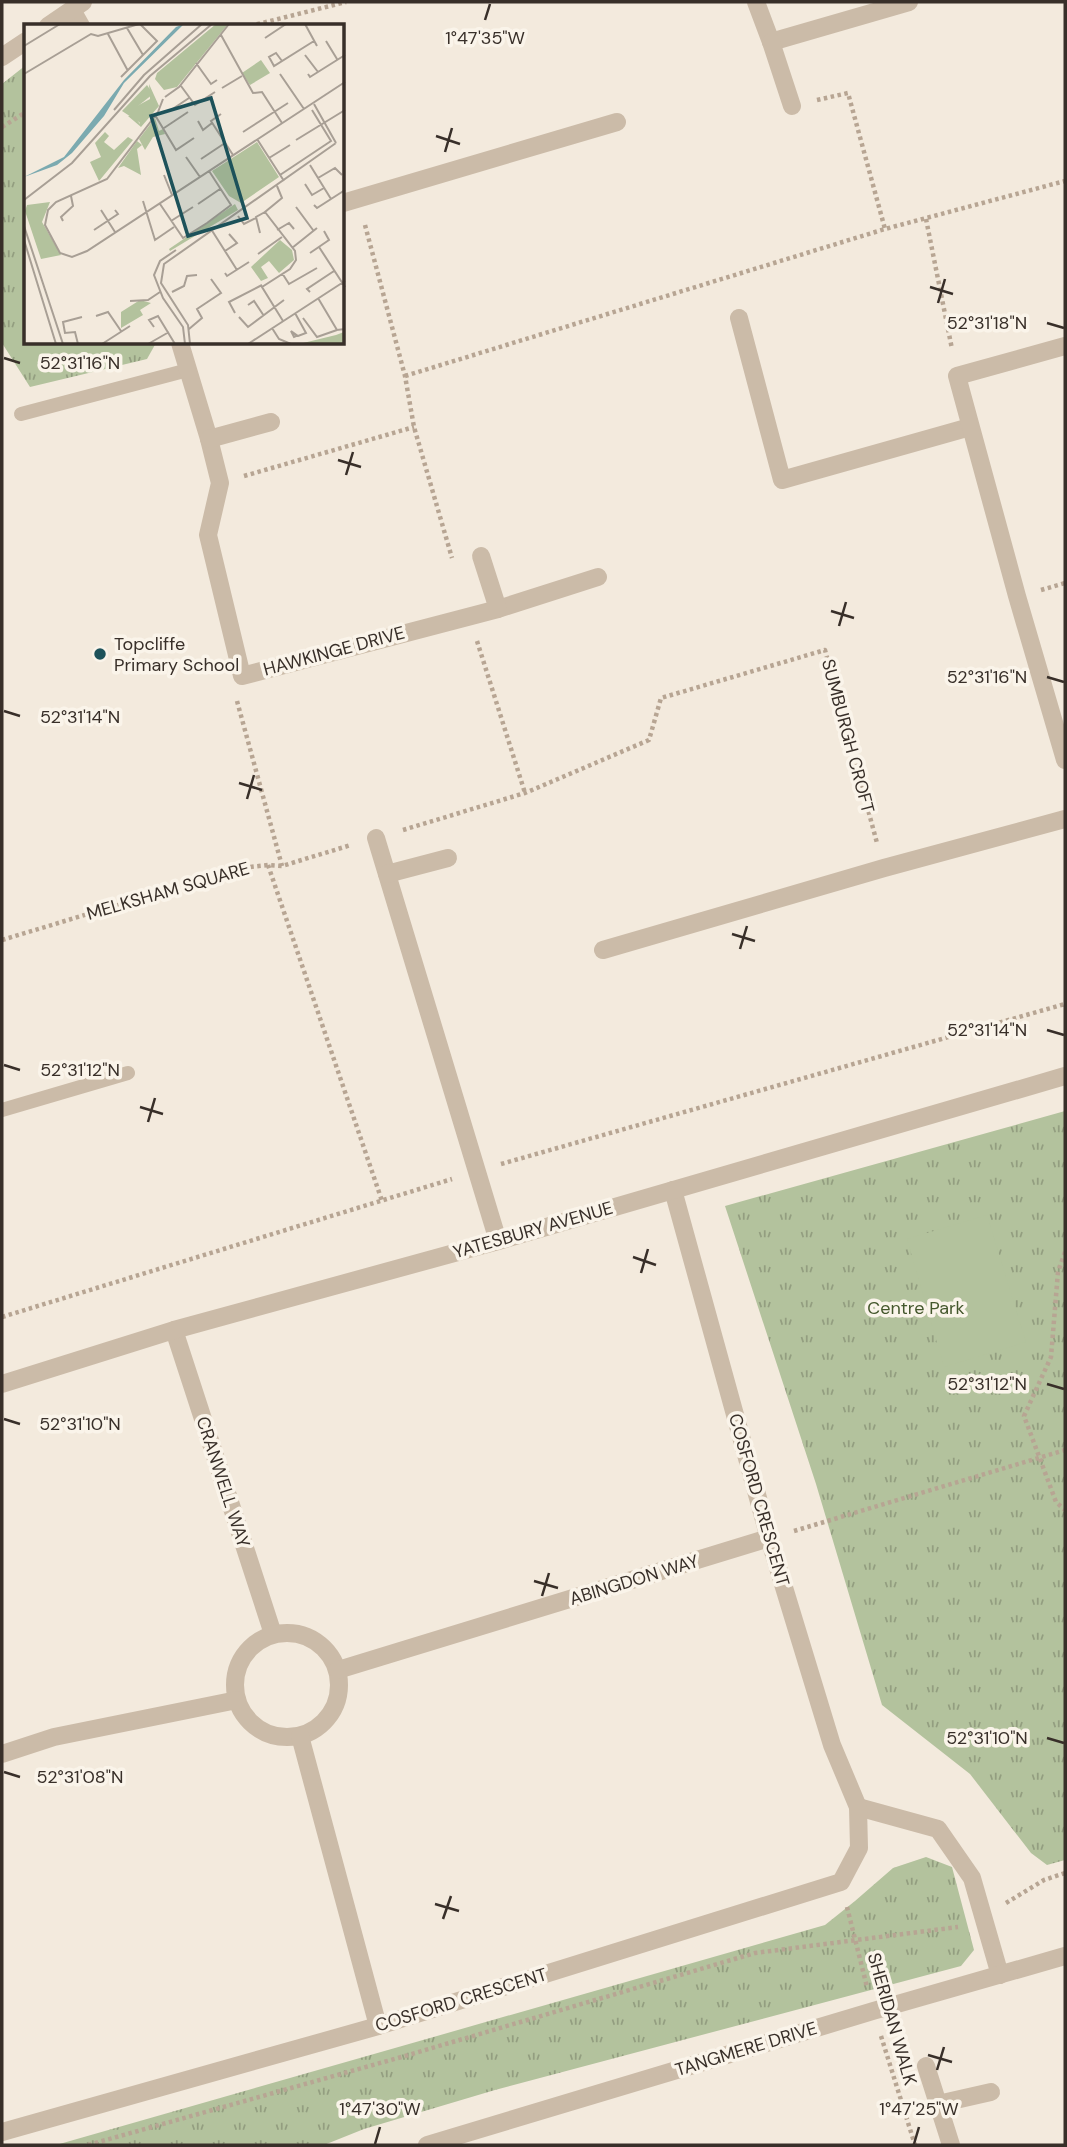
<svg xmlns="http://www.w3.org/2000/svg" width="1067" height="2147" viewBox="0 0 1067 2147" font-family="'DM Sans',sans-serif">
<defs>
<pattern id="grass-tufts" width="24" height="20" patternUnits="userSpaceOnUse" patternTransform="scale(1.75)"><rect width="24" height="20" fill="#b3c29d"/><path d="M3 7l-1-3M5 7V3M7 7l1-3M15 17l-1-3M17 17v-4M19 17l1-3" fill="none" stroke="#939e80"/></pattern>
</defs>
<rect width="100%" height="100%" fill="#f3eadd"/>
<g fill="url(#grass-tufts)">
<path d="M26 65V343H156L147 359 30 387 2 343V84Z"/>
<path d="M1065 1111V1860L1047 1865 1031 1853 970 1774 882 1705 816 1484 725 1206Z"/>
<path d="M926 1857 952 1867 974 1950 961 1966 495 2090 364 2129 324 2145H56L825 1925 855 1901 893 1868Z"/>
</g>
<path fill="#b3c29d" d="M987 1215 1026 1342 944 1367 907 1239Z"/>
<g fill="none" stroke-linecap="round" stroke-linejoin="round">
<g stroke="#b7a593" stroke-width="4.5" stroke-dasharray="3.5 3.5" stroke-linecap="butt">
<path d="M250 26 346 2"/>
<path d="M817 100 848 93 885 229"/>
<path d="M2 127 26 112"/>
<path d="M926 219 952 349"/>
<path d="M365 225 405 376 414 427 452 558"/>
<path d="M405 376 885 229 1065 181"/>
<path d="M244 476 414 427"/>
<path d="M1041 590 1065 583"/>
<path d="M477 641 525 793"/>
<path d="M237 701 282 866"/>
<path d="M403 830 525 793 649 740 661 698 825 650 877 843"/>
<path d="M268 865 382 1201"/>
<path d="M2 940 240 868 268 865 282 866 351 845"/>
<path d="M501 1164 1065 1004"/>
<path d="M1065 1252 1058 1272 1051 1357 1024 1416 1056 1502 1065 1510"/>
<path d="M2 1317 452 1179"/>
<path d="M794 1531 1065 1450"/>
<path d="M1006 1903 1044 1880 1065 1873"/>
<path d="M847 1907 867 1987"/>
<path d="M881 2036 915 2145"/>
<path d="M88 2145 405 2056 755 1953 958 1927"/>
</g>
<g stroke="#cbbba8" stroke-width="14">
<path d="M21 414 188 370"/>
<path d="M2 1110 128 1073"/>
</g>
<g stroke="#cbbba8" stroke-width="18">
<path d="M756 2 771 42 909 2"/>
<path d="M72 10 81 26"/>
<path d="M771 42 792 106"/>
<path d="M343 203 617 122"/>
<path d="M739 318 782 480 970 427"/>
<path d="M180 343 209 439 220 483 208 535 242 676 498 609 598 577"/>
<path d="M1065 346 957 376 1017 596 1065 760"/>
<path d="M209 439 271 422"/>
<path d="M481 556 498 609"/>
<path d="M376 838 498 1241"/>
<path d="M387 874 448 858"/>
<path d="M603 950 884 868 1065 819"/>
<path d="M174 1330 273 1634"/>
<circle cx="287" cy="1685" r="52"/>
<path d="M338 1670 769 1538"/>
<path d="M300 1736 378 2026"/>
<path d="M2 1754 54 1737 237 1700"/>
<path d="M858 1807 938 1829 972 1878 1000 1975"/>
<path d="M926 2066 951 2145"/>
<path d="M938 2104 991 2092"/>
<path d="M2 2132 378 2026 841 1882 859 1848 858 1807 832 1745 769 1538 673 1190"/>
</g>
<g stroke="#cbbba8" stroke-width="18">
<path d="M48 26 83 2"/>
<path d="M2 57 26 41"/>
<path d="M2 1384 174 1330 498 1241 1065 1076"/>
<path d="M427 2145 873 2011 1065 1956"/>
</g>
</g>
<path fill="none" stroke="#382f29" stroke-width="2.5" d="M485 20 490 4M436 136 460 144M445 152 452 128M930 287 953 294M938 303 945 279M1047 323 1064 328M4 358 20 363M338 460 361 467M346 475 353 452M831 611 854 618M839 626 846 602M1047 677 1064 682M4 711 20 716M239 783 262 790M247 799 254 775M732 934 755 941M740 949 747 926M1047 1030 1064 1035M4 1065 20 1070M140 1107 163 1114M148 1122 155 1098M633 1257 656 1265M641 1273 648 1249M1047 1384 1064 1389M4 1419 20 1424M534 1581 558 1588M542 1596 549 1573M1047 1738 1064 1743M4 1772 20 1777M435 1904 459 1911M443 1919 451 1896M928 2055 952 2062M937 2070 944 2047M375 2144 380 2127M914 2144 919 2127"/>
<circle fill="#1d525a" stroke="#faf4ea" stroke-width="2.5" cx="100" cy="654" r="7"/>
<g text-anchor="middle" stroke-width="7" stroke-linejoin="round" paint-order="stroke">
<g font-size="18" fill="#382f29" stroke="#faf4ea" text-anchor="start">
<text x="114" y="650">Topcliffe<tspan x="114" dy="21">Primary School</tspan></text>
</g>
<g font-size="18" fill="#382f29" stroke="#faf4ea">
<text transform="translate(334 651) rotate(-15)" y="6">HAWKINGE DRIVE</text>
<text transform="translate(848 736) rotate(75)" y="6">SUMBURGH CROFT</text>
<text transform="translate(168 891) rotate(-16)" y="6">MELKSHAM SQUARE</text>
<text transform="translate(533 1230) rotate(-16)" y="6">YATESBURY AVENUE</text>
<text transform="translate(223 1482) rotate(72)" y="6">CRANWELL WAY</text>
<text transform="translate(759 1500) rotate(74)" y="6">COSFORD CRESCENT</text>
<text transform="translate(634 1580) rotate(-17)" y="6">ABINGDON WAY</text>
<text transform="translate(461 2000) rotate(-17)" y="6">COSFORD CRESCENT</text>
<text transform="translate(892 2019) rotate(74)" y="6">SHERIDAN WALK</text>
<text transform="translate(746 2049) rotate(-17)" y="6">TANGMERE DRIVE</text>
</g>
<g font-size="18" fill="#44572c" stroke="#faf4ea">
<text x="916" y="1314">Centre Park</text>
</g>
</g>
<g transform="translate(24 24)">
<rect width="320" height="320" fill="#f3eadd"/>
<path d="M192 0H204L153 63 140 66 131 55 133 49ZM237 36 246 49 226 61 218 49ZM125 60 135 82 117 103 104 92 109 91 116 100 113 82 126 75ZM131 94 135 107 139 105 141 110 129 113 121 126 115 115ZM81 108 85 112 80 118 90 126 104 113 109 116 75 157 66 138 77 133 71 119ZM113 117 118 121 113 125 117 151 100 142 94 144ZM233 118 255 153 217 179 205 172 188 147ZM26 178 18 198 37 231 17 235 1 187 3 181ZM211 180 214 186 146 227 145 225ZM256 216 268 226 270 236 255 249 245 237 237 243 244 254 237 257 227 243ZM116 276 127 279 116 286 119 291 97 304V288ZM320 308V320H275L312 311Z" fill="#b3c29d"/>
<path d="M123 61 129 70 114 82 119 88 118 100 98 87Z" fill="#b3c29d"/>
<path d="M160 0 100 59 80 92 48 129 33 141 0 153 40 133 100 56 152 3Z" fill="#7baab0"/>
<path fill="none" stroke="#a89f95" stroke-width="2" d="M281 0 293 22M103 4 119 31M84 10 104 47M197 11 229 69 238 68 258 99M241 14 262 0M302 17 313 35M0 22 36 0M281 31 294 48M258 37 252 29 245 33 250 42 290 17M172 39 187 60 193 56M0 50 67 10 74 12 115 0M256 50 280 85M284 50 286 53 321 31M97 53 133 17 116 0M157 62 171 81 191 68M198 64 218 52M141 73 155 63 205 0M139 75 134 88 83 155 32 178 24 186 21 201 36 229 48 233 63 227 321 58M290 80 312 119M90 86 120 51 178 0M147 86 165 74M197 90 187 97 209 131M131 91 152 126 170 114M174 97 179 106 188 99M140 104 164 88M219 108 264 79M233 115 260 157M272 116 321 86M162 133 176 153M245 134 266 121M177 135 201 119M286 141 307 175M140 151 148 171M256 151 307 117 288 86M294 154 311 144 318 151M281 160 288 171 300 164M253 162 258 174 241 188 271 227 272 236 266 245 238 263 259 297M0 176 48 139 126 52 188 0M119 177 131 216 150 203M136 180 159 214 183 199 207 181 185 147M174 180 196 165M290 181 293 184 321 166M272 183 289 206M77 186 91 208M214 192 220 200 232 194M39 197 37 193 49 182 47 172M147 197 169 183M0 202 39 320M187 205 213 246M70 206 94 190 91 186M253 206 265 199 270 205M236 209 232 193 241 188M0 216 32 320M295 223 321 263M268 224 293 204M152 226 136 237 130 251 139 274 159 303 161 320M201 227 213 219 205 210M286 229 305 216 300 207M234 230 258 213M201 249 203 252 225 238M258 249 265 260 293 244M148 268 160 262 163 252 173 251M286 268 283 265 310 247M294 274 313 306 321 305M106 277 124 276 136 268M224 281 230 277 240 292M211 289 205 278 238 261M271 289 282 309 274 312H272L270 313 267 307 274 312M72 292 84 288 97 307M215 293 224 303 260 276M279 294 293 313 313 306M130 303 125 296 134 292 151 320M248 304 255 315 267 320M165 305 178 294 173 285 197 269 187 255M54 320 51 308 41 309 39 298 58 293M78 320 106 302M124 320 145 308M166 320 164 301 137 259 140 240 312 119M224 320 321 257"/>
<path fill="#1d525a" fill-opacity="0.15" stroke="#1d525a" stroke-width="3.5" d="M187 74 223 194 164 212 127 92Z"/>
<rect width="320" height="320" fill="none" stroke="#382f29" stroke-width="3.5"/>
</g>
<g font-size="18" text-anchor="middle" fill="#382f29" stroke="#faf4ea" stroke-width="7" stroke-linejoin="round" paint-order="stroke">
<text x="485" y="44">1°47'35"W</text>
<text x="987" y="329">52°31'18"N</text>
<text x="80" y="369">52°31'16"N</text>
<text x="987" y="683">52°31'16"N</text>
<text x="80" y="723">52°31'14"N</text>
<text x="987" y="1036">52°31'14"N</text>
<text x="80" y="1076">52°31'12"N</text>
<text x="987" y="1390">52°31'12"N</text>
<text x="80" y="1430">52°31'10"N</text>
<text x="987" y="1744">52°31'10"N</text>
<text x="80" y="1783">52°31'08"N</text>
<text x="380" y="2115">1°47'30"W</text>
<text x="919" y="2115">1°47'25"W</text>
</g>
<rect width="1067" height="2147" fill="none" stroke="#382f29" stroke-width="7"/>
</svg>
